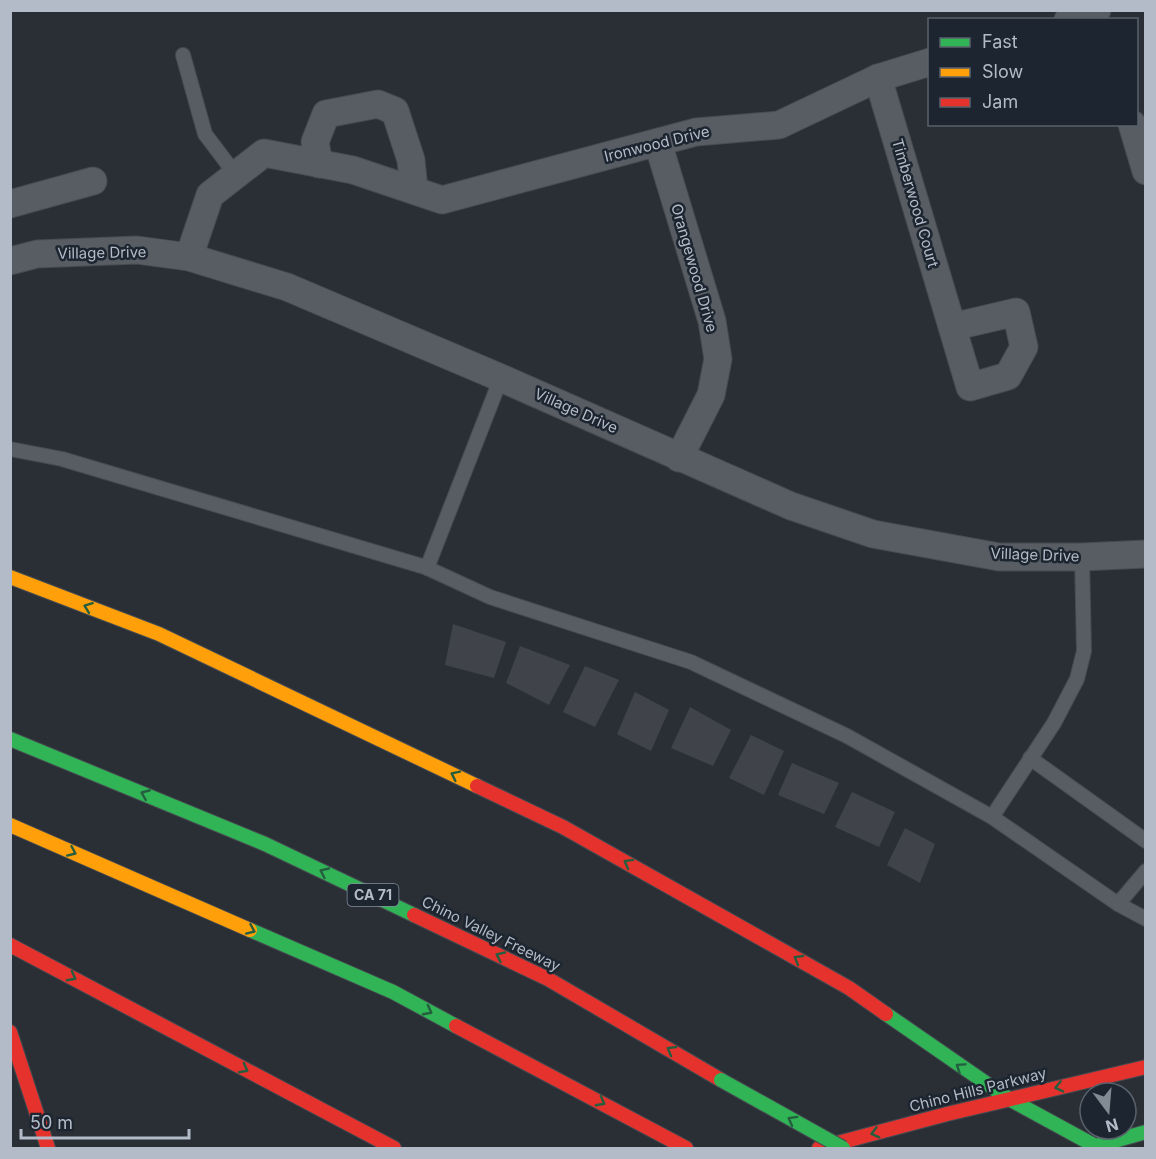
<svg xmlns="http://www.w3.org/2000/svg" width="1156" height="1159" viewBox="0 0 1156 1159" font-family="Inter,sans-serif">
<rect width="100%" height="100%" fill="#292f35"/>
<g fill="#40444a">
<path d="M453 624 506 642 494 678 445 665Z"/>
<path d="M520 646 570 665 549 705 506 683Z"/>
<path d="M585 666 619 680 595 727 563 712Z"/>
<path d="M635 692 669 710 651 751 617 734Z"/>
<path d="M690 707 731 730 713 766 671 748Z"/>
<path d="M751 735 784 751 764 795 729 778Z"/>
<path d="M792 763 839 783 824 814 778 795Z"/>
<path d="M852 792 895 812 879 847 835 827Z"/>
<path d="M905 828 935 844 920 883 887 865Z"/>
</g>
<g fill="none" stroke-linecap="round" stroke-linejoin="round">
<g stroke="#474b50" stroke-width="16">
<g id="lane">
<path d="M183 55 205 134 236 175"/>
<path d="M10 449 62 459 425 567 490 597 691 662 847 736 992 817 1118 904 1146 919"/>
<path d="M427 568 501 378"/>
<path d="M1030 758 1146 841"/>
<path d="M992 817 1054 723 1077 679 1084 651 1082 557"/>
<path d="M1118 904 1146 871"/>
</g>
</g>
<g stroke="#474b50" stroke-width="29">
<g id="street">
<path d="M1068 20 1097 10"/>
<path d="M878 78 970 387 1008 376 1024 347 1016 312 952 327"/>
<path d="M1132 124 1146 171"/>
<path d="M658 143 712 321 718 359 711 395 679 458"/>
<path d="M319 164 315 142 326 114 378 104 395 111 411 160 414 190"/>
<path d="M10 204 93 181"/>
<path d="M189 257 210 195 264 153 353 170 442 200 696 132 779 125 878 78 930 62"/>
<path d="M10 261 37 254 137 250 189 257 287 287 501 378 791 506 873 534 999 557H1082L1146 554"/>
</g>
</g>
<g stroke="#464b52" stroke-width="16">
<g id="fast">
<path d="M10 739 265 844 414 915"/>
<path d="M250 930 393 992 456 1026"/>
<path d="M886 1014 1009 1099 1099 1148"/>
<path d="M1089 1148 1146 1132"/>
</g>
</g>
<g stroke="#464b52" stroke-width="16">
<g id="slow">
<path d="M10 577 159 634 477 786"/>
<path d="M10 825 250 930"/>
</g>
</g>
<g stroke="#464b52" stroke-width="16">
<g id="jam">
<path d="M477 786 563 827 849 988 886 1014"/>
<path d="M414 915 548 979 721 1080"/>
<path d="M10 945 394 1148"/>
<path d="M456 1026 686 1148"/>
<path d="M10 1032 48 1148"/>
<path d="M819 1148 947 1114 1146 1067"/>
</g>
</g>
<use href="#lane" stroke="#585d63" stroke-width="14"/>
<use href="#street" stroke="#585d63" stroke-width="27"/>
<use href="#fast" stroke="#30b455" stroke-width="14"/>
<use href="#slow" stroke="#ff9f0a" stroke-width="14"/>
<use href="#jam" stroke="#e5322d" stroke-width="14"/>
<g stroke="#464b51" stroke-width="16" stroke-linecap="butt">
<path id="fast-bridge" d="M721 1080 843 1148"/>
</g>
<use href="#fast-bridge" stroke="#30b455" stroke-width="14"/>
</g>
<defs><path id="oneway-chevron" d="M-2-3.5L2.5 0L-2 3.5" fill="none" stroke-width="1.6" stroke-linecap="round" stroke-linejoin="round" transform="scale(1.5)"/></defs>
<g stroke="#245e3f">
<use href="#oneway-chevron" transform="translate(88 607) rotate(-159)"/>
<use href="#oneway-chevron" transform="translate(455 775) rotate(-154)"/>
<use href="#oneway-chevron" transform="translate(145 794) rotate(-157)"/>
<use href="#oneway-chevron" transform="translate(72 852) rotate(24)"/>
<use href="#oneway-chevron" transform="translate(628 863) rotate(-151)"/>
<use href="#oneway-chevron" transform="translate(324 872) rotate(-155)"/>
<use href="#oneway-chevron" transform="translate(251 930) rotate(24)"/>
<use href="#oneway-chevron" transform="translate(500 956) rotate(-155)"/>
<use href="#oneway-chevron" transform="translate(798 959) rotate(-150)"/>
<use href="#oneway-chevron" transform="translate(72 977) rotate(28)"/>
<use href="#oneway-chevron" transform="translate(428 1011) rotate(28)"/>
<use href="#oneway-chevron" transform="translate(671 1050) rotate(-150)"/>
<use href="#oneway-chevron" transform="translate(960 1067) rotate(-146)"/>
<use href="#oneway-chevron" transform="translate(244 1069) rotate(28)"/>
<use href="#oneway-chevron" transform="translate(1059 1087) rotate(167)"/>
<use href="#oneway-chevron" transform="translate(601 1102) rotate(28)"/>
<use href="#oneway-chevron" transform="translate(792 1120) rotate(-151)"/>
<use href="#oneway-chevron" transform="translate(875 1133) rotate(165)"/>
</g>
<g text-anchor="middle" stroke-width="5" stroke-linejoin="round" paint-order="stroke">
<rect fill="#1c2530" stroke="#858e9a" stroke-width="1.5" x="347.5" y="884" width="51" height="22" rx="4.5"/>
<g font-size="14" font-weight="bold" fill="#b2bbc7">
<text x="373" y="900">CA 71</text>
</g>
<g font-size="15" fill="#b2bbc7" stroke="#1c2530">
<text transform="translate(657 144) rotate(-14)" y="5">Ironwood Drive</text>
<text transform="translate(915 203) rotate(74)" y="5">Timberwood Court</text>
<text transform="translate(102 253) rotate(-1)" y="5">Village Drive</text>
<text transform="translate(694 268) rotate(74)" y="5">Orangewood Drive</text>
<text transform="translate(576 411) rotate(24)" y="5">Village Drive</text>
<text transform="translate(1035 555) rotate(2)" y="5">Village Drive</text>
<text transform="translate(491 934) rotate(26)" y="5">Chino Valley Freeway</text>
<text transform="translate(978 1090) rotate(-14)" y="5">Chino Hills Parkway</text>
</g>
</g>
<rect width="1156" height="1159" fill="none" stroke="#b2bbc7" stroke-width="24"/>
<rect x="928" y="18" width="210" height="108" fill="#1c2530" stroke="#58616c" stroke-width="1.5"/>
<rect x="940" y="38" width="30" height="9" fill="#30b455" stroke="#58616c" stroke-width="1.5"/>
<text x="982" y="48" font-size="18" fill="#b2bbc7">Fast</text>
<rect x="940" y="68" width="30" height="9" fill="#ff9f0a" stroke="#58616c" stroke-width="1.5"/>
<text x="982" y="78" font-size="18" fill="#b2bbc7">Slow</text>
<rect x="940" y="98" width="30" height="9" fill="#e5322d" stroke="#58616c" stroke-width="1.5"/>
<text x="982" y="108" font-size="18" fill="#b2bbc7">Jam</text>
<g transform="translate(1108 1111) rotate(164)"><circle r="28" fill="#1c2530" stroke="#58616c" stroke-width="1.5"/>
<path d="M0-4.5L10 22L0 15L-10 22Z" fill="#828a94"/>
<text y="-9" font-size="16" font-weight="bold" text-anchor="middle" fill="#b2bbc7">N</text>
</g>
<path d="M21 1129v9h168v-9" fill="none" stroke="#b2bbc7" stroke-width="3"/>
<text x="30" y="1129" font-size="18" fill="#b2bbc7" stroke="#1c2530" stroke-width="4.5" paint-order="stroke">50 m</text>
</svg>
